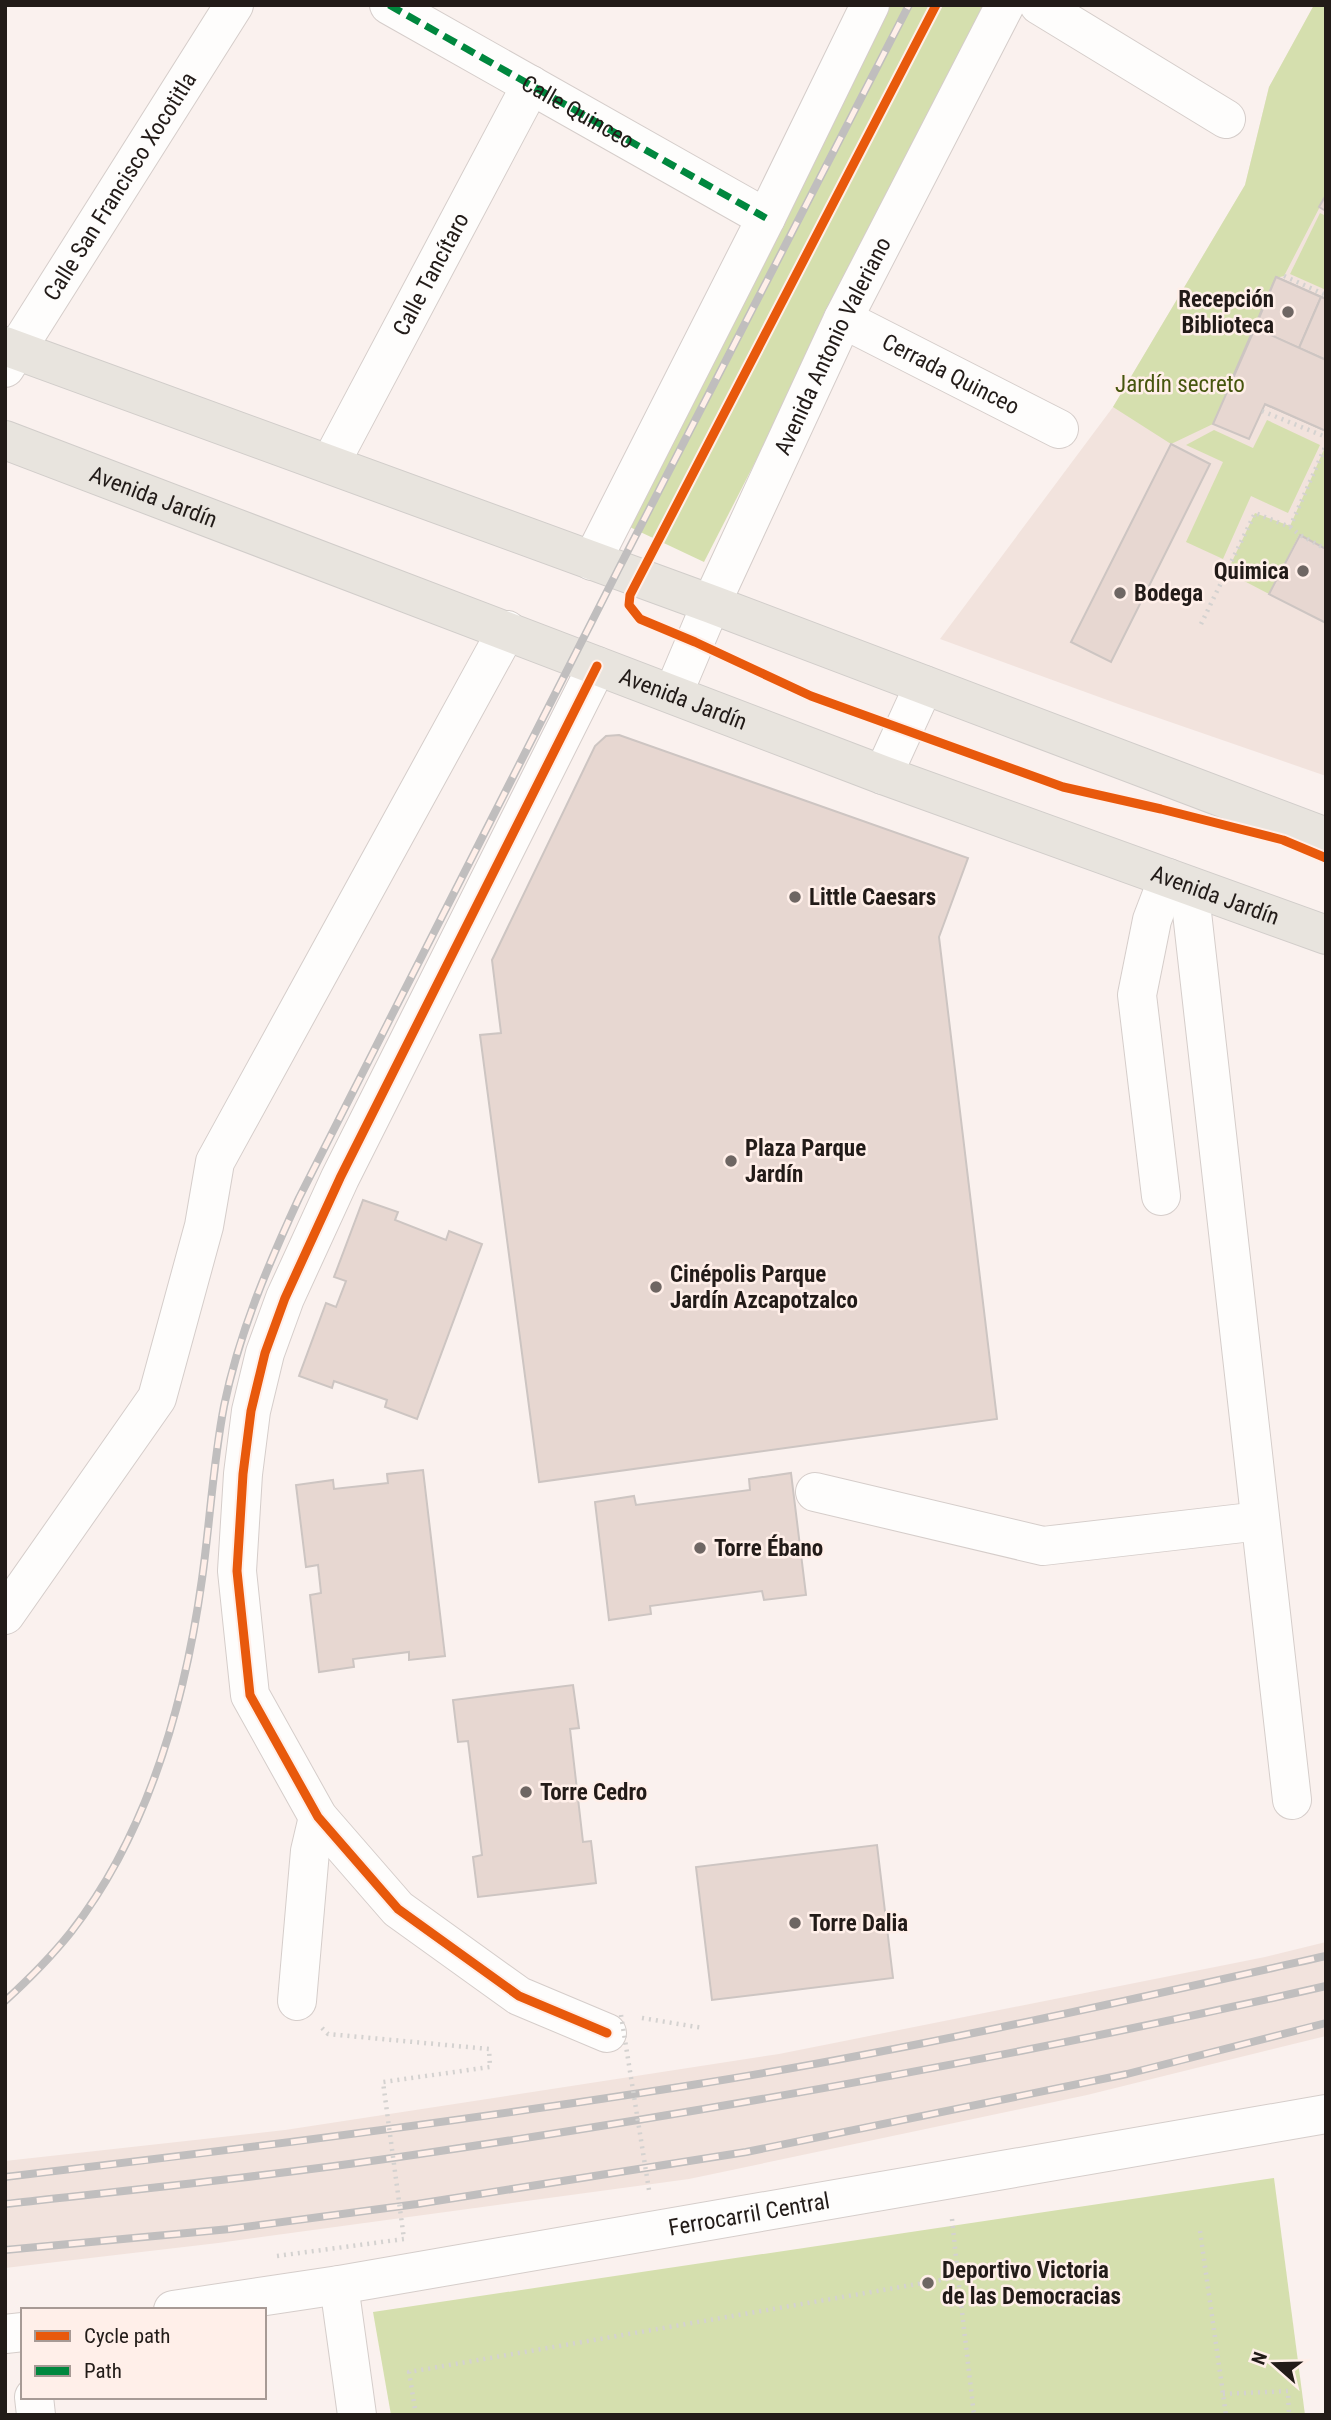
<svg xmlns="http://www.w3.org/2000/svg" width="1331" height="2420" viewBox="0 0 1331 2420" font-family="'Roboto Condensed',sans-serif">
<rect width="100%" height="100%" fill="#faf1ee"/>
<g fill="#f2e3dd">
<path d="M1314 5H1326V776L1121 705 940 639 1113 407 1245 185 1269 87Z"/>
<path d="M1326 1942V2036L1087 2095 689 2179 218 2243 5 2268V2161L285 2130 779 2054 1265 1957Z"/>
</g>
<g fill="#d5dfae">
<path d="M878 5H989L704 562 617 521Z"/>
<path d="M1314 5H1326V195L1284 276 1276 278 1213 424 1171 444 1113 407 1245 185 1269 87Z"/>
<path d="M1320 213 1326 216V290L1290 274Z"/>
<path d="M1267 420 1320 445 1288 513 1251 496 1223 559 1186 542 1223 462 1186 445 1214 430 1253 448Z"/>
<path d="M1326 445V549L1299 535 1269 594 1227 572 1255 513 1290 526Z"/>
<path d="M1274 2178 1305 2415H391L373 2312Z"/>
</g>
<g fill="#e7d7d1" stroke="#cdc5c2" stroke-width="2">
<path d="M1326 195V211L1319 207Z"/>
<path d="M1276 277 1326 299V431L1228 388Z"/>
<path d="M1276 277 1321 297 1299 348 1255 328Z"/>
<path d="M1321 297 1326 299V360L1299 348Z"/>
<path d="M1255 328 1326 360V431L1265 404 1249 439 1213 424Z"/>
<path d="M1171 444 1210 464 1111 662 1071 642Z"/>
<path d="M1300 535 1326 549V623L1269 594Z"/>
<path d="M619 735 968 858 939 937 997 1419 539 1482 480 1035 501 1033 492 960 595 746 606 736Z"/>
<path d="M363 1200 398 1212 395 1220 446 1240 449 1231 482 1244 417 1419 385 1407 387 1400 334 1381 332 1388 299 1376 326 1303 336 1307 346 1281 334 1277Z"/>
<path d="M423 1470 445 1656 409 1660V1652L353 1659 354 1667 319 1672 310 1595 321 1593 318 1565 306 1567 296 1485 333 1480 334 1489 388 1483 387 1474Z"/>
<path d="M791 1473 806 1595 764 1600 762 1591 650 1606 651 1614 609 1620 595 1502 634 1496 636 1505 750 1490 749 1479Z"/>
<path d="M573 1685 579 1728 570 1729 583 1842 591 1841 596 1883 478 1897 473 1857 482 1855 468 1741 458 1742 453 1700Z"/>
<path d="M877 1845 893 1978 712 2000 696 1867Z"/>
</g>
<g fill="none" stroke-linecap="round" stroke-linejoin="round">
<g stroke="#d5cdca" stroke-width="40">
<g id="minor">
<path id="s1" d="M389 5 766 218"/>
<path d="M1039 5 1226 119"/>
<path id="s2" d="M843 319 1059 429"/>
<path id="s3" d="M5 368 234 5"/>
<path id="s4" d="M330 464 531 85"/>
<path d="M592 561 766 218 870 5"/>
<path d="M597 666 340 1178 285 1298 265 1353 251 1411 243 1474 237 1571 250 1695 318 1817 398 1909 519 1996 607 2033"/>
<path id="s5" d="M673 694 711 604 843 319 1005 5"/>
<path d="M883 775 924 685"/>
<path d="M1189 886 1292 1800"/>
<path d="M1161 1196 1137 995 1152 920 1168 878"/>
<path d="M815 1492 1043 1546 1260 1521"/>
<path d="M5 1615 157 1398 204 1226 215 1162 507 630"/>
<path d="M297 2001 310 1851 318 1817"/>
<path d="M339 2285 357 2415"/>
<path id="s6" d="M173 2310 339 2285 1326 2114"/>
<path d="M5 2334 23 2332"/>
<path d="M34 2397 36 2415"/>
</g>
</g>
<g stroke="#d1cdca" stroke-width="40">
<g id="major">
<path d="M5 346 711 604 1326 837"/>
<path id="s7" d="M5 440 883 775 1326 935"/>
</g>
</g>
<g stroke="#d4d2d0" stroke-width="4.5" stroke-dasharray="2 5" stroke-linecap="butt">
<path d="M1284 276 1326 295"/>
<path d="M1262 411 1326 437"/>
<path d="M1290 527 1326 445"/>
<path d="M1201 624 1255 513 1290 527 1300 535 1326 549"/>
<path d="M642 2018 703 2028"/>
<path d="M322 2028 328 2034 489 2049 490 2067"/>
<path d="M952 2219 958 2277"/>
<path d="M1200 2231 1226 2415"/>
<path d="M1223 2394 1288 2391 1289 2415"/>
<path d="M416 2415 409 2372 958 2277 974 2415"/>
</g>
<use href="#minor" stroke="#fefdfc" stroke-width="38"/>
<use href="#major" stroke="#e8e4de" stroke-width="38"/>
<g stroke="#c0bebe" stroke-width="8">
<g id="rail">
<path d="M5 2001C28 1980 51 1957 71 1932 148 1833 185 1702 202 1579 210 1522 213 1463 224 1406 239 1333 268 1265 299 1198L618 570 909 5"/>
<path d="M5 2177C235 2150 464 2121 692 2085 905 2051 1116 2003 1326 1956"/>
<path d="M5 2204C141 2189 278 2175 413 2155 719 2110 1024 2055 1326 1986"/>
<path d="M5 2250 230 2229 417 2204 746 2152 1127 2074 1326 2023"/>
</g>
</g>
<use href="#rail" stroke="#ffefe9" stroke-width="5" stroke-dasharray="16" stroke-linecap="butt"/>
<g stroke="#d4d2d0" stroke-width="4.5" stroke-dasharray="2 5" stroke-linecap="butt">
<path d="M621 2015 649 2190"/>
<path d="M277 2256 404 2239 383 2082 490 2067"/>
</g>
<path stroke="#00873e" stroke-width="7" stroke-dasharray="14 7" stroke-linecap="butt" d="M389 5 766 218"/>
<g stroke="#ffefe9" stroke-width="13">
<g id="cycleway">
<path d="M936 5 630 595 629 605 640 619 695 642 811 696 941 743 1063 787 1161 809 1283 840 1326 858"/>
<path d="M597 666 340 1178 285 1298 265 1353 251 1411 243 1474 237 1571 250 1695 318 1817 398 1909 519 1996 607 2033"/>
</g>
</g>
<use href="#cycleway" stroke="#e8590c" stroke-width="9"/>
</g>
<g fill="#6e6663" stroke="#ffefe9" stroke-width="2.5">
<circle cx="1288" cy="312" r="7"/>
<circle cx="1303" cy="571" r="7"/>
<circle cx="1120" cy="593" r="7"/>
<circle cx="795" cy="897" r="7"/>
<circle cx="731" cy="1161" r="7"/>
<circle cx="656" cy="1287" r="7"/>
<circle cx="700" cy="1548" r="7"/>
<circle cx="526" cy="1792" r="7"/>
<circle cx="795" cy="1923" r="7"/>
<circle cx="928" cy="2283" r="7"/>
</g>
<g text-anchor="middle" stroke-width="5" stroke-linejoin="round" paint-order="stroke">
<g font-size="23" fill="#221b18" stroke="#ffefe9">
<text dy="8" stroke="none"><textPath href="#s1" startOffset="217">Calle Quinceo</textPath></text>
<text dy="8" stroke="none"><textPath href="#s3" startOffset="215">Calle San Francisco Xocotitla</textPath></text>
<text dy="8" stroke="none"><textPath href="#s4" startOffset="215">Calle Tancítaro</textPath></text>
<text dy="8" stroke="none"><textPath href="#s5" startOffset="383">Avenida Antonio Valeriano</textPath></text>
<text dy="8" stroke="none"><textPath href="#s2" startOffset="121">Cerrada Quinceo</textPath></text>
<text dy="8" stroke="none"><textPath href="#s7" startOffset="159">Avenida Jardín</textPath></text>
<text dy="8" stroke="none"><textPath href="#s7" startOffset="726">Avenida Jardín</textPath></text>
<text dy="8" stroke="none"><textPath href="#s7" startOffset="1293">Avenida Jardín</textPath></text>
<text dy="8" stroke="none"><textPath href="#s6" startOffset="584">Ferrocarril Central</textPath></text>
</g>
<g font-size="23" font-weight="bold" fill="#221b18" stroke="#ffefe9" text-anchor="start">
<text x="1274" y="307" text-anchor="end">Recepción<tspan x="1274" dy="26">Biblioteca</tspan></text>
<text x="1289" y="579" text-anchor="end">Quimica</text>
<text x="1134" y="601">Bodega</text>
<text x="809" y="905">Little Caesars</text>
<text x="745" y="1156">Plaza Parque<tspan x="745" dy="26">Jardín</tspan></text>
<text x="670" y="1282">Cinépolis Parque<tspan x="670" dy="26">Jardín Azcapotzalco</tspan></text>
<text x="714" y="1556">Torre Ébano</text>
<text x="540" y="1800">Torre Cedro</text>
<text x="809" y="1931">Torre Dalia</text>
<text x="942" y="2278">Deportivo Victoria<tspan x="942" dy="26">de las Democracias</tspan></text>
</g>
<g font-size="23" fill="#46560e" stroke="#ffefe9">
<text x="1180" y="392">Jardín secreto</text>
</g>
</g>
<rect width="1331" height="2420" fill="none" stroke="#221b18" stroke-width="14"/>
<rect x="21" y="2308" width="245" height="91" fill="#ffefe9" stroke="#a79a95" stroke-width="2"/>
<rect x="35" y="2331" width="35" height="10" fill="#e8590c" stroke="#a79a95" stroke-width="2"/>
<text x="84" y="2343" font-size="21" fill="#221b18">Cycle path</text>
<rect x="35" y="2366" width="35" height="10" fill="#00873e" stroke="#a79a95" stroke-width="2"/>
<text x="84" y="2378" font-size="21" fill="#221b18">Path</text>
<g transform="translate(1275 2364) rotate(290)" stroke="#ffefe9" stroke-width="5" paint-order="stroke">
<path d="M0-5L12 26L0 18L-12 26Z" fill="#221b18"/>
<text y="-10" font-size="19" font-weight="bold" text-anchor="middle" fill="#221b18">N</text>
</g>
</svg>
